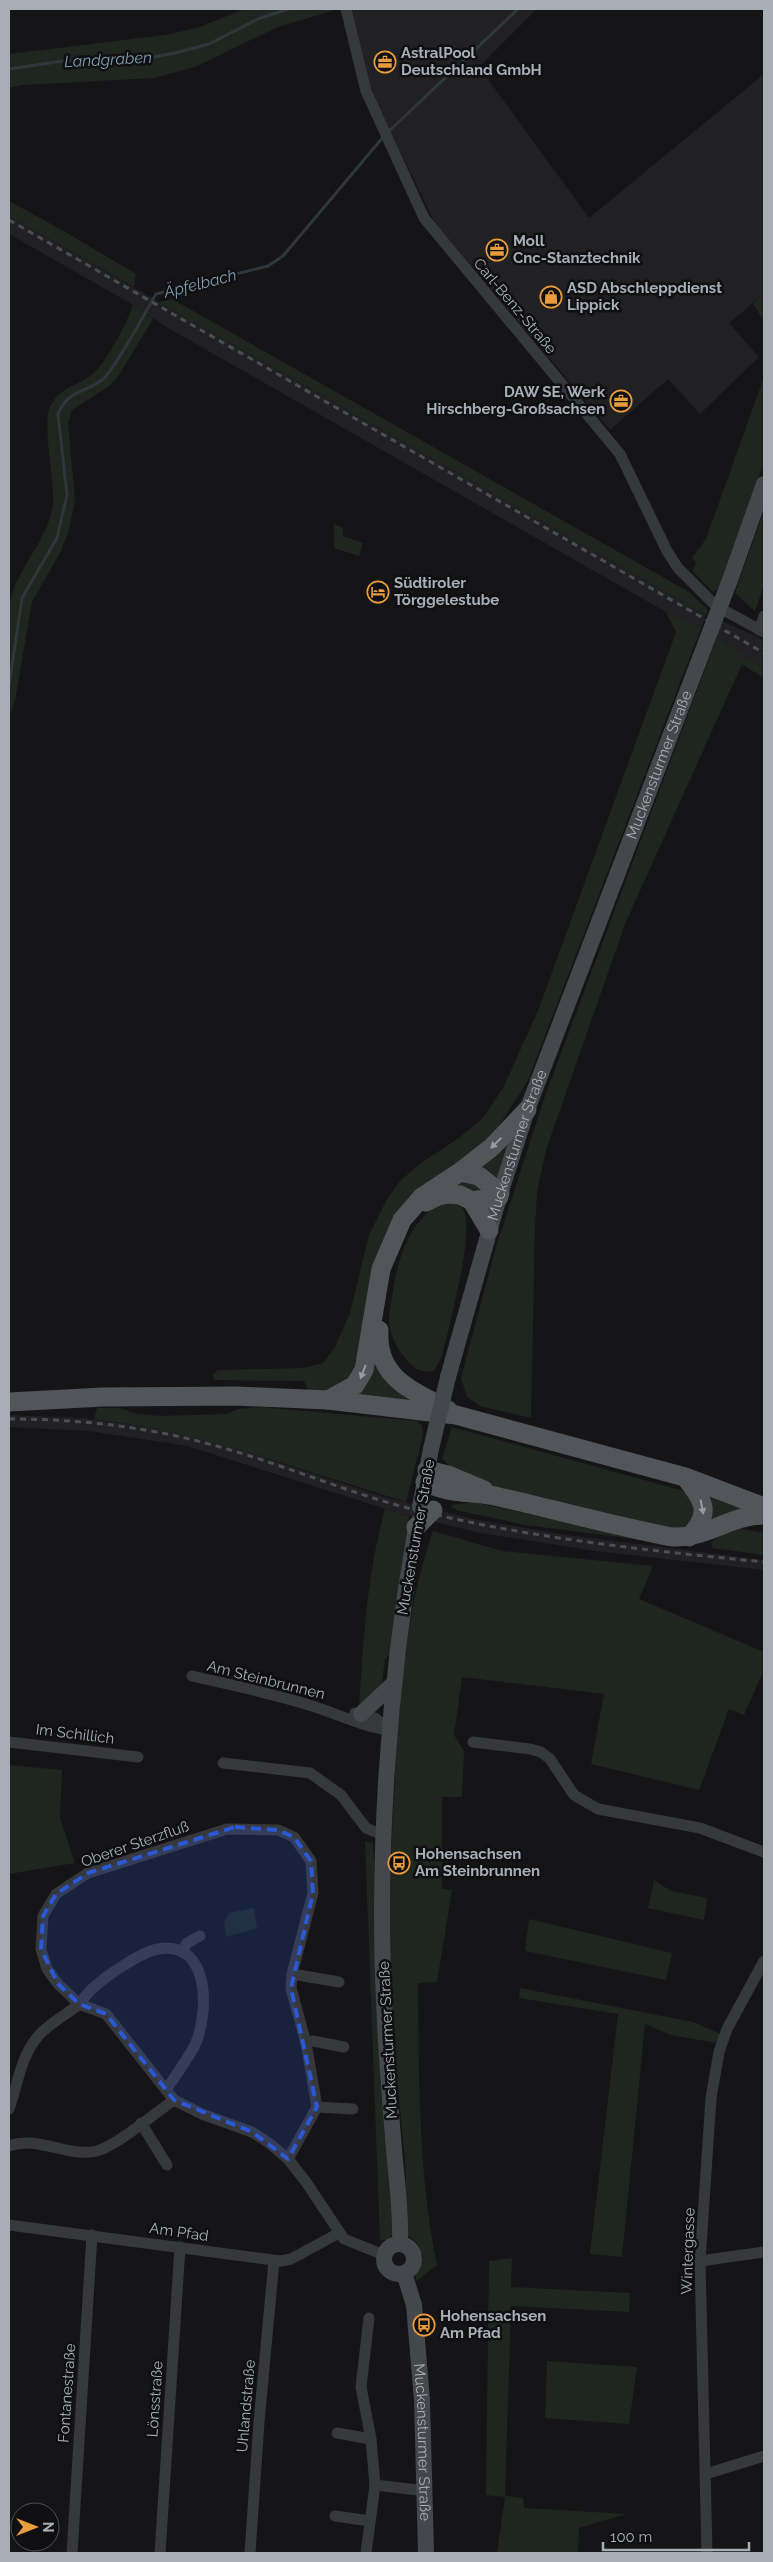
<svg xmlns="http://www.w3.org/2000/svg" width="773" height="2562" viewBox="0 0 773 2562" font-family="Raleway,sans-serif">
<rect width="100%" height="100%" fill="#151517"/>
<g fill="#212124">
<path d="M352 9H537L479 67 589 218 764 74V294L729 323 759 357 700 414 668 379 610 430 435 223 370 90Z"/>
<path d="M9 216 706 615 701 628 666 612 168 328 128 302 9 234Z"/>
<path d="M722 621 764 640V669L717 637Z"/>
<path d="M9 1415 83 1418 153 1428 241 1450 384 1497 473 1519 559 1534 764 1560V1570L596 1551 480 1533 399 1513 187 1446 89 1431 9 1427Z"/>
</g>
<g fill="#1f2620">
<path d="M244 9H338L278 27 195 67 154 78 22 85 9 88V54L165 35 200 27Z"/>
<path d="M9 201 62 230 136 274 134 287 9 216Z"/>
<path d="M764 294V321L753 304Z"/>
<path d="M172 299 689 592 708 610 706 615 159 302Z"/>
<path d="M133 305 153 319 117 378 109 386 72 410 68 423 75 499 69 530 61 551 32 602 15 700 9 718V607C14 570 49 541 53 503 55 479 41 422 51 405 61 386 82 385 96 371 107 360 128 321 133 305Z"/>
<path d="M764 377V462L720 588 713 592 693 571 696 562 692 558 706 539Z"/>
<path d="M764 510V584L755 611 735 593Z"/>
<path d="M334 524 343 528V536L363 543 359 556 334 548Z"/>
<path d="M666 612 701 628 538 1054 527 1082 498 1127 482 1144 413 1199 357 1375 328 1394 309 1392 304 1381 215 1380 212 1375 218 1370 304 1368 323 1363 335 1347 350 1313 369 1235 386 1201 400 1181 421 1163 459 1138 483 1118 503 1088 538 1011 676 632Z"/>
<path d="M717 637 764 669V678L742 664 625 924 546 1150 537 1191 535 1228 531 1418 480 1406 467 1397 461 1378 496 1247 545 1096Z"/>
<path d="M515 1129 498 1184 470 1170Z"/>
<path d="M461 1178 471 1180 486 1193 448 1190Z"/>
<path d="M442 1203C450 1203 458 1202 463 1209 476 1230 448 1330 442 1356L434 1371C421 1373 414 1369 405 1358 397 1348 391 1337 389 1324 388 1316 391 1306 392 1297 397 1262 408 1220 442 1203Z"/>
<path d="M372 1358 428 1405 349 1396Z"/>
<path d="M260 1407 417 1421 422 1426 423 1435 406 1502 241 1450 153 1428 94 1419 97 1408H120L137 1414 160 1416 227 1414 238 1409Z"/>
<path d="M452 1427 684 1491 698 1502 692 1528 671 1532 483 1483 454 1471 442 1458Z"/>
<path d="M705 1493 752 1510 707 1530Z"/>
<path d="M473 1502 658 1542 526 1525 460 1511 452 1508 451 1505Z"/>
<path d="M385 1509 409 1516 392 1652 385 1659 381 1689 359 1709C363 1642 367 1574 385 1509Z"/>
<path d="M741 1529 764 1533V1555L712 1548 711 1543 723 1532Z"/>
<path d="M433 1531 502 1551 653 1566 639 1599 764 1652V1669L744 1715 729 1709 699 1790 591 1764 604 1694 462 1677 454 1735 464 1751 462 1797H442V1889L452 1890 437 1982 418 1983C419 2077 418 2172 437 2265L415 2282 417 2268 423 2256 416 2242 408 2235C404 2210 407 2185 405 2160 399 2099 392 2037 390 1976 388 1903 392 1830 396 1757 401 1681 408 1603 433 1531Z"/>
<path d="M9 1765 62 1770 60 1818 75 1863 9 1874Z"/>
<path d="M365 1841 373 1843 394 2231 388 2240H380Z"/>
<path d="M654 1880 671 1891 707 1898 704 1920 648 1908Z"/>
<path d="M254 1908 257 1928 226 1937 224 1923 229 1913Z"/>
<path d="M529 1919 672 1953 666 1980 525 1951Z"/>
<path d="M520 1988 693 2022 721 2034 717 2043 671 2035 645 2024 622 2257 590 2254 618 2014 519 1998Z"/>
<path d="M512 2258 511 2287 630 2293 629 2312 511 2306 505 2496 523 2498 524 2508 627 2514 579 2528 578 2553H497L505 2497 486 2495 489 2261Z"/>
<path d="M547 2361 637 2367 629 2424 545 2418Z"/>
</g>
<g fill="none" stroke-linecap="round" stroke-linejoin="round">
<g stroke="#2e373c" stroke-width="3">
<path d="M9 69 63 61 137 60 175 53 209 44 260 18 289 9"/>
<path d="M388 132 518 9"/>
<path d="M9 686 22 598 57 538 67 495 58 414C69 389 83 394 102 380 114 371 146 311 156 294L268 266 283 256 384 136"/>
</g>
<g stroke="#36383c" stroke-width="11">
<path d="M346 9 366 91 424 218 620 454 667 551 678 568 716 606 764 632"/>
<path d="M759 630 764 616"/>
<path d="M192 1676C231 1685 271 1693 309 1705 336 1713 362 1727 390 1730"/>
<path d="M355 1713 375 1718 390 1730"/>
<path d="M9 1742 138 1757"/>
<path d="M473 1742 530 1749 541 1752 550 1759 574 1795 598 1809 700 1828 764 1852"/>
<path d="M223 1763 310 1773 341 1795 366 1828 385 1836"/>
<path d="M182 1952 187 1943 200 1936"/>
<path d="M292 1974 339 1982"/>
<path d="M306 2043 313 2041 344 2047"/>
<path d="M317 2107 353 2109"/>
<path d="M9 2109C18 2084 20 2057 39 2035 49 2024 66 2015 78 2005 83 2000 87 1993 93 1988 106 1976 141 1952 158 1949 211 1940 209 2013 195 2045 187 2060 176 2075 166 2090"/>
<path d="M141 2123 167 2165"/>
<path d="M9 2146C38 2135 68 2158 97 2151 118 2145 155 2113 174 2100"/>
<path d="M288 2159 317 2107 306 2043 291 1988 292 1974 313 1893 311 1861 294 1837 278 1830 227 1829 88 1873 56 1894 43 1916 41 1949 47 1969 58 1984 79 2004 106 2014 174 2100 202 2114 252 2132 269 2143 288 2159 306 2182 344 2239 384 2255"/>
<path d="M9 2225 281 2261 291 2259 339 2233"/>
<path d="M700 2261 764 2252"/>
<path d="M369 2318 361 2387 371 2439 375 2485 426 2491"/>
<path d="M337 2433 371 2439"/>
<path d="M706 2474 764 2456"/>
<path d="M335 2516 370 2521"/>
<path d="M72 2553 92 2235"/>
<path d="M160 2553 180 2247"/>
<path d="M250 2553 259 2422 274 2261"/>
<path d="M366 2553 375 2485"/>
<path d="M707 2553 700 2261 711 2098 719 2052 727 2029 764 1961"/>
</g>
<g stroke="#44474c" stroke-width="16">
<path d="M730 580 764 484"/>
<path id="s1" d="M448 1377 499 1197 527 1110 700 658"/>
<path d="M420 1507 431 1449"/>
<path d="M361 1714 394 1683"/>
<path d="M400 2244C401 2216 398 2188 395 2161 391 2114 387 2067 385 2021 376 1860 388 1686 416 1527"/>
<circle cx="399" cy="2259" r="15"/>
<path id="s2" d="M404 2273 414 2305 422 2400 426 2553"/>
</g>
<g stroke="#52555a" stroke-width="19">
<path d="M460 1172 479 1176 500 1193"/>
<path d="M472 1201 489 1230"/>
<path d="M426 1202 438 1196 448 1194 460 1195 472 1201 499 1197"/>
<path d="M379 1330C376 1379 413 1390 448 1410"/>
<path d="M328 1400 355 1385 364 1370 381 1269 402 1220 422 1197 460 1172 492 1147 527 1110"/>
<path d="M9 1402 103 1397 236 1396 328 1400 456 1415 685 1477 764 1507"/>
<path d="M427 1470 448 1475 484 1490"/>
<path d="M685 1477C703 1500 713 1512 689 1537"/>
<path d="M425 1482C453 1496 471 1490 499 1497 557 1510 614 1526 672 1537 705 1539 731 1515 764 1515"/>
</g>
<g stroke="#4b4e53" stroke-width="3" stroke-dasharray="6 5" stroke-linecap="butt">
<path d="M9 220 764 653"/>
<path d="M9 1419C81 1419 150 1427 220 1447 281 1464 339 1489 400 1506 519 1537 642 1550 764 1562"/>
</g>
<g stroke="#44474c" stroke-width="16">
<path d="M700 658 730 580"/>
<path d="M431 1449 448 1377"/>
</g>
<path stroke="#52555a" stroke-width="19" d="M416 1527 433 1510"/>
</g>
<defs><path id="oneway-solid" d="M-6-.8H1V-3.2L6.5 0L1 3.2V.8H-6Z" transform="scale(1.25)"/></defs>
<g fill="#979ca4">
<use href="#oneway-solid" transform="translate(496 1143) rotate(135)"/>
<use href="#oneway-solid" transform="translate(363 1372) rotate(111)"/>
<use href="#oneway-solid" transform="translate(702 1507) rotate(79)"/>
</g>
<path fill="#2b58d5" fill-opacity="0.2" stroke="#2b58d5" stroke-width="4" stroke-dasharray="10 6" stroke-linejoin="round" d="M235 1827 278 1830 294 1837 311 1861 313 1893 291 1988 317 2107 288 2159 252 2132 174 2100 106 2014 79 2004 58 1984 41 1949 43 1916 56 1894 88 1873Z"/>
<defs>
<g id="office-ring" transform="scale(1.125)"><circle r="9.5" fill="#101012" stroke="#e89c3c" stroke-width="1.5"/><path d="M-6-3h4V-5.5h4V-3h4V5H-6ZM-1-4.5V-3h2v-1.5ZM-6 0V1H6V0Z" fill="#e89c3c"/></g>
<g id="shop-ring" transform="scale(1.125)"><circle r="9.5" fill="#101012" stroke="#e89c3c" stroke-width="1.5"/><path d="M-5-2.5h2.3a2.7 3.5 0 0 1 5.4 0H5L5.5 6h-11ZM-1.5-2.5h3a1.5 2.3 0 0 0-3 0Z" fill="#e89c3c"/></g>
<g id="hotel-ring" transform="scale(1.125)"><circle r="9.5" fill="#101012" stroke="#e89c3c" stroke-width="1.5"/><path d="M-6-4.5h1.5V1H6V5H4.5V3h-9V5H-6ZM-4 0a1.8 1.8 0 1 1 3.6 0ZM.5 0V-2.5h3Q6-2.5 6 0Z" fill="#e89c3c"/></g>
<g id="bus-ring" transform="scale(1.125)"><circle r="9.5" fill="#101012" stroke="#e89c3c" stroke-width="1.5"/><path d="M-5-6H5V4H4V6H2V4H-2V6H-4V4H-5ZM-3.5-4V0h7V-4ZM-3.5 1.2v1.5H-2V1.2ZM2 1.2v1.5H3.5V1.2Z" fill="#e89c3c"/></g>
</defs>
<g fill-rule="evenodd">
<use href="#office-ring" x="385" y="62"/>
<use href="#office-ring" x="497" y="250"/>
<use href="#shop-ring" x="551" y="297"/>
<use href="#office-ring" x="621" y="401"/>
<use href="#hotel-ring" x="378" y="592"/>
<use href="#bus-ring" x="399" y="1863"/>
<use href="#bus-ring" x="424" y="2325"/>
</g>
<g text-anchor="middle" stroke-width="5" stroke-linejoin="round" paint-order="stroke">
<g font-size="15" font-weight="bold" fill="#a8aeb6" stroke="#101012" text-anchor="start">
<text x="401" y="58">AstralPool<tspan x="401" dy="17">Deutschland GmbH</tspan></text>
<text x="513" y="246">Moll<tspan x="513" dy="17">Cnc-Stanztechnik</tspan></text>
<text x="567" y="293">ASD Abschleppdienst<tspan x="567" dy="17">Lippick</tspan></text>
<text x="605" y="397" text-anchor="end">DAW SE, Werk<tspan x="605" dy="17">Hirschberg-Großsachsen</tspan></text>
<text x="394" y="588">Südtiroler<tspan x="394" dy="17">Törggelestube</tspan></text>
<text x="415" y="1859">Hohensachsen<tspan x="415" dy="17">Am Steinbrunnen</tspan></text>
<text x="440" y="2321">Hohensachsen<tspan x="440" dy="17">Am Pfad</tspan></text>
</g>
<g font-size="15" fill="#a8aeb6" stroke="#101012">
<text transform="translate(515 306) rotate(50)" y="5">Carl-Benz-Straße</text>
<text dy="5" stroke="none"><textPath href="#s1" startOffset="648">Muckensturmer Straße</textPath></text>
<text dy="5" stroke="none"><textPath href="#s1" startOffset="242">Muckensturmer Straße</textPath></text>
<text transform="translate(416 1537) rotate(-80)" y="5">Muckensturmer Straße</text>
<text transform="translate(266 1680) rotate(14)" y="5">Am Steinbrunnen</text>
<text transform="translate(75 1734) rotate(7)" y="5">Im Schillich</text>
<text transform="translate(135 1844) rotate(-19)" y="5">Oberer Sterzfluß</text>
<text transform="translate(388 2040) rotate(-93)" y="5">Muckensturmer Straße</text>
<text transform="translate(179 2232) rotate(8)" y="5">Am Pfad</text>
<text transform="translate(688 2251) rotate(-88)" y="5">Wintergasse</text>
<text transform="translate(67 2393) rotate(-86)" y="5">Fontanestraße</text>
<text transform="translate(155 2399) rotate(-86)" y="5">Lönsstraße</text>
<text transform="translate(246 2406) rotate(-85)" y="5">Uhlandstraße</text>
<text dy="5" stroke="none"><textPath href="#s2" startOffset="171">Muckensturmer Straße</textPath></text>
</g>
<g font-size="16" font-style="italic" fill="#809eb0" stroke="#101012">
<text transform="translate(108 59) rotate(-3)" y="6">Landgraben</text>
<text transform="translate(200 283) rotate(-14)" y="6">Äpfelbach</text>
</g>
</g>
<rect width="773" height="2562" fill="none" stroke="#a8aeb6" stroke-width="20"/>
<g transform="translate(35 2527) rotate(90)"><circle r="24" fill="#101012" stroke="#4d4f54"/>
<path d="M0-4L9 19L0 12L-9 19Z" fill="#e89c3c"/>
<text y="-8" font-size="14" font-weight="bold" text-anchor="middle" fill="#a8aeb6">N</text>
</g>
<path d="M603 2542v8h146v-8" fill="none" stroke="#a8aeb6" stroke-width="2.5"/>
<text x="610" y="2542" font-size="15" fill="#a8aeb6" stroke="#101012" stroke-width="4" paint-order="stroke">100 m</text>
</svg>
